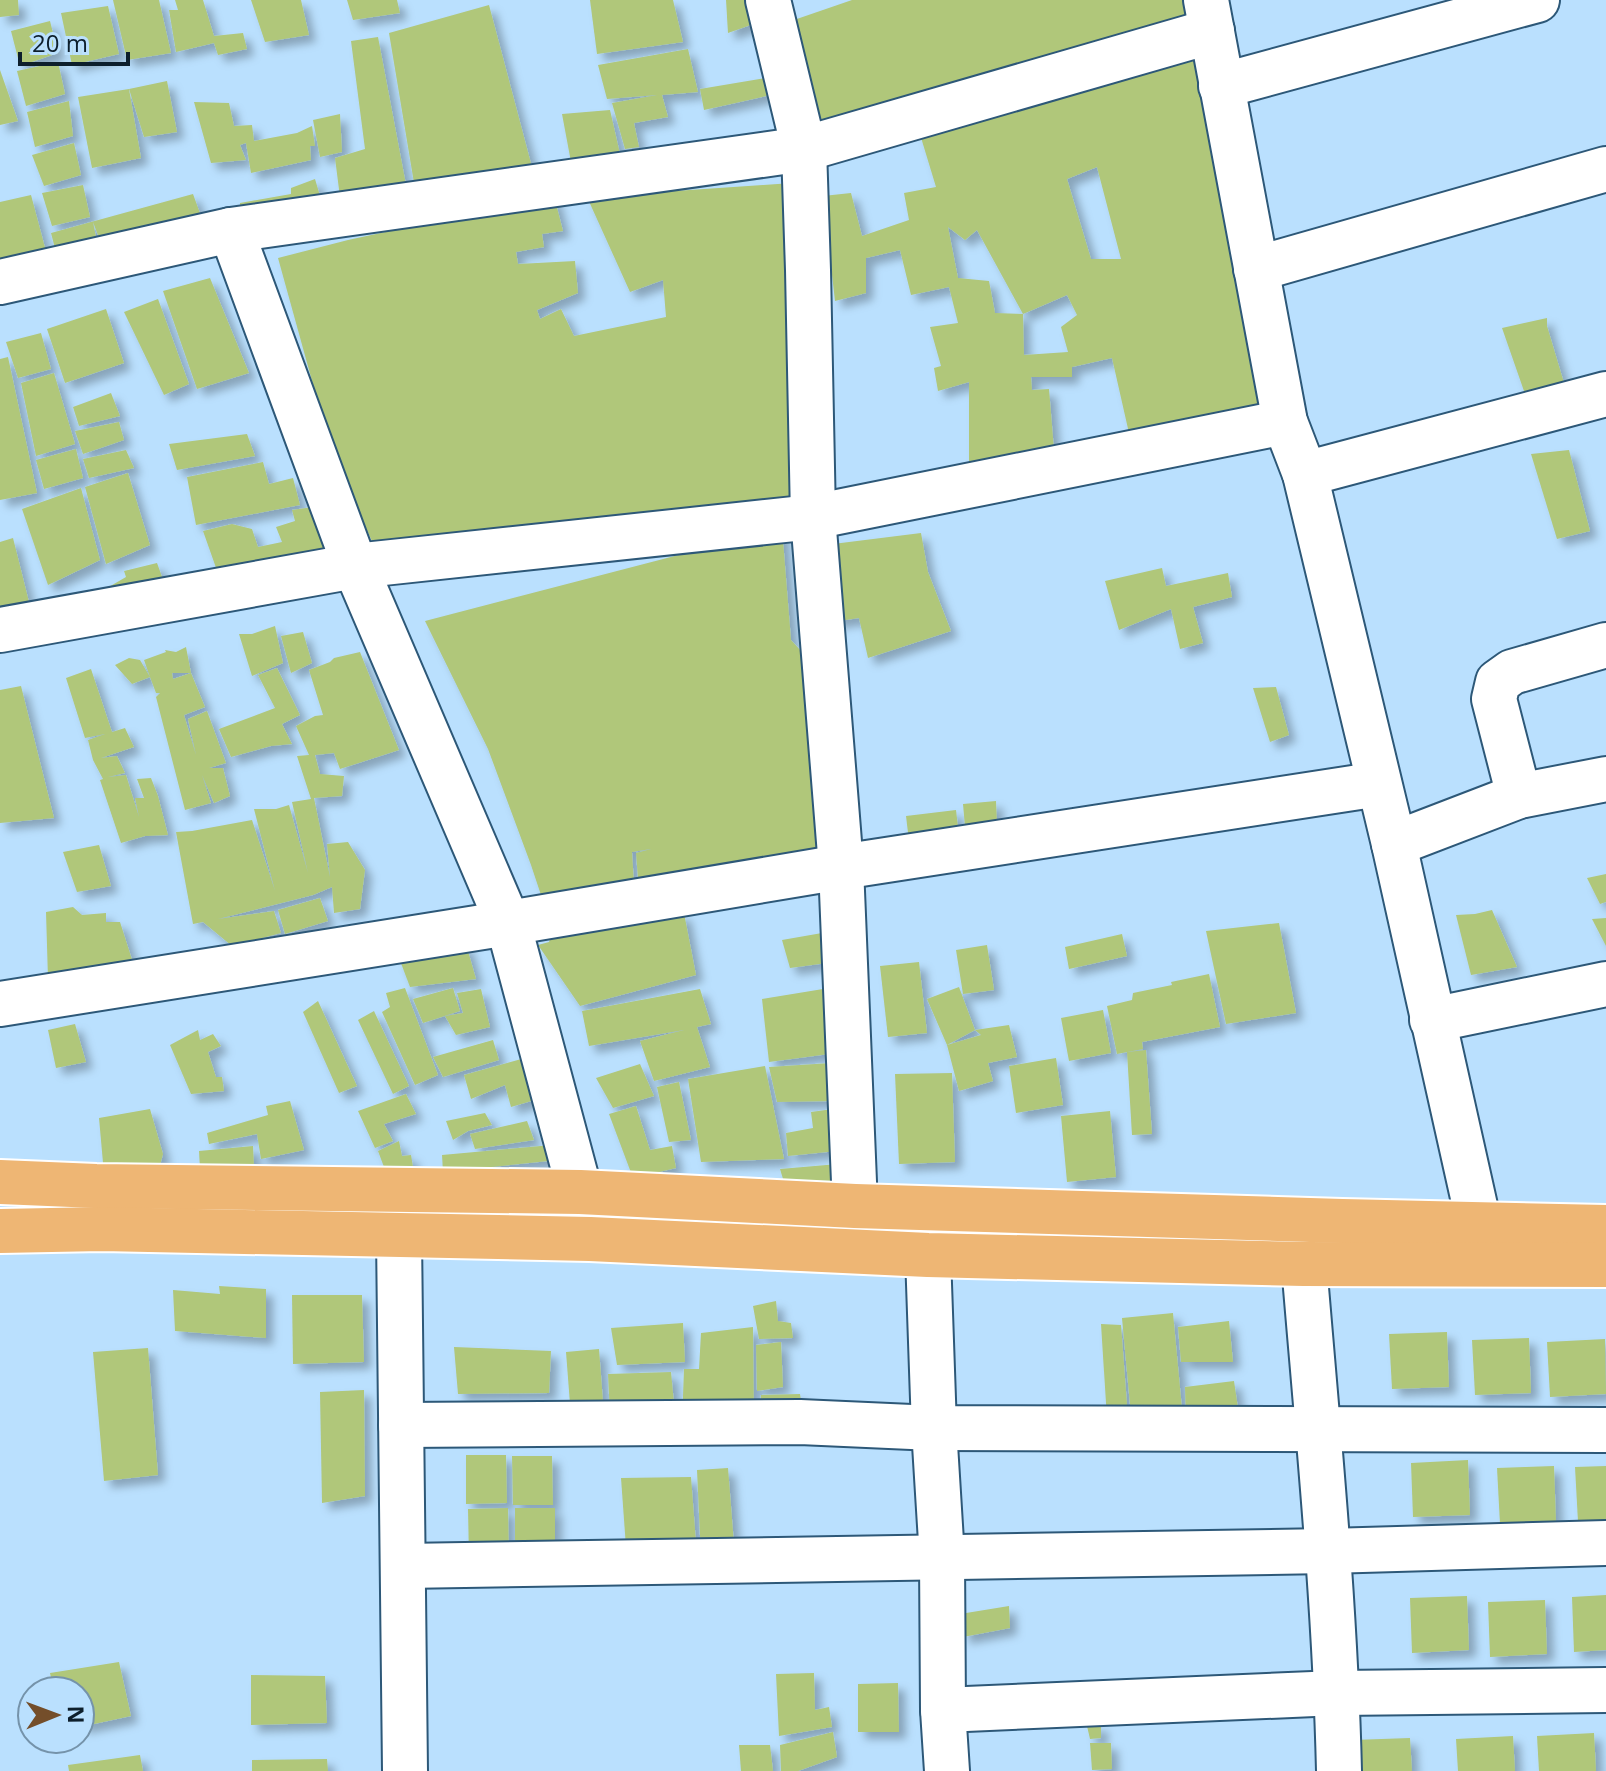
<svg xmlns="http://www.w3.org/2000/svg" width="1606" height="1771" viewBox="0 0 1606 1771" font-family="'Open Sans',sans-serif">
<defs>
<filter id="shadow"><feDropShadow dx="7" dy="7" stdDeviation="4" flood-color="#0004"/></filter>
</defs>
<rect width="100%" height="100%" fill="#bae0fe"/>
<g fill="#b0c77a" fill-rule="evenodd" filter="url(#shadow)">
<path d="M0 0H18L19 15 0 17Z"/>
<path d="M113 0H159L171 53 127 60Z"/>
<path d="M175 0H203L214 36 243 33 247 49 218 55 214 43 176 52 169 10H178Z"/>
<path d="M251 0H301L309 35 265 42Z"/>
<path d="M347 0H397L400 13 353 20Z"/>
<path d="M590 0H673L683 42 597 54Z"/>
<path d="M726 0H757L762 21 728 33Z"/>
<path d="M852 0H1186L1191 22 812 136 791 21Z"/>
<path d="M489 5 533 171 415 189 389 33Z"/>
<path d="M108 6 119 54 72 65 61 13Z"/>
<path d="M50 21 58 53 20 66 11 31Z"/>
<path d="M378 37 407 190 341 205 335 158 365 149 351 41Z"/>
<path d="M688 49 698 92 662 95 668 117 634 123 639 147 625 149 612 103 657 95 607 99 598 65Z"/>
<path d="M1208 57 1268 407 1131 442 1112 358 1072 367V377H1031L1032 390 1049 389 1054 450 969 471V382L938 391 934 368 941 366 930 327 958 323 949 287 911 295 900 250 866 258V293L835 301 823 196 851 193 862 236 909 220 904 193 936 187 919 131 1047 91ZM1097 167 1121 259H1091L1067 179ZM948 227 965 240 977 230 1023 314 1067 295 1077 315 1061 327 1068 352 1024 355 1023 314 995 313 989 281 958 278Z"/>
<path d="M58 62 65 94 26 106 17 71Z"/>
<path d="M0 70 18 121 0 125Z"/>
<path d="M771 77 775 94 704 110 700 89Z"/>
<path d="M167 81 177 132 144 137 129 89Z"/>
<path d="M129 89 141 158 92 168 78 97Z"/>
<path d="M69 101 73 136 35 147 27 112Z"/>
<path d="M194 102 229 103 234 126 252 125 254 141 297 133 312 126 315 146H310L311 160 251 173 246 143 240 145 246 160 211 163Z"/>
<path d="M610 110 620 154 571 162 562 114Z"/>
<path d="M340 114 342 152 320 157 313 120Z"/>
<path d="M74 143 81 175 44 186 32 155Z"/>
<path d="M315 179 323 206 240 213V203L291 194V188Z"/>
<path d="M792 183 798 499 376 550 332 453 278 258 348 240 554 196 563 231 542 234 544 247 516 252 518 264 575 261 578 293 537 310 540 319 561 309 574 336 666 317 663 280 630 292 587 197Z"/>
<path d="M83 185 90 217 52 226 42 193Z"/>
<path d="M193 194 205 227 104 251 93 222 99 252 58 260 51 233Z"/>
<path d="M31 195 48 259 0 274V202Z"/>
<path d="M210 278 249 373 197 389 163 291Z"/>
<path d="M158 299 189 384 164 395 124 312Z"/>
<path d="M106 309 124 363 65 383 47 329Z"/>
<path d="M1547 318V326L1567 393 1532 414 1502 328Z"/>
<path d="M41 333 51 369 18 378 6 342Z"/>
<path d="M8 357 37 493 0 500V359Z"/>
<path d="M54 373 75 444 36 456 21 383Z"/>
<path d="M111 393 120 416 79 426 73 407Z"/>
<path d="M119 422 124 440 83 454 75 431Z"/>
<path d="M247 434 255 456 177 470 169 444Z"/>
<path d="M76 449 83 478 44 489 36 460Z"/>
<path d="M126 450 134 468 89 478 83 459Z"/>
<path d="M1569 450 1590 531 1557 539 1531 454Z"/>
<path d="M263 462 269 484 293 478 300 505 196 525 187 477Z"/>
<path d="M128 473 150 545 106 564 85 487Z"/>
<path d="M81 488 100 560 48 585 22 509Z"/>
<path d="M313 507 330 556 220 579 203 531 232 524 252 529 258 547 282 542 276 527 295 521 292 510Z"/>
<path d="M782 528 791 640 801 651 815 801 829 852 639 891 636 853 651 849 632 852 634 884 542 898 531 865 488 749 425 621Z"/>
<path d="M921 533 928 572 951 631 868 658 859 618 832 622 825 545Z"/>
<path d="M13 538 33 618 0 625V542Z"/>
<path d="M157 563 169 596 113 606 107 588 126 577 124 571Z"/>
<path d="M1162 568 1166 586 1228 573 1232 597 1193 607 1203 643 1180 649 1171 609 1119 630 1105 581Z"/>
<path d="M275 626 283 663 252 676 239 634H252Z"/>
<path d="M303 632 312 663 291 673 281 636Z"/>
<path d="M186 647 191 673H172L173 679 191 673 205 707 184 715 196 755 188 719 207 711 226 763 209 768H223L230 796 214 803 202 775 211 803 185 810 156 697 160 693H156L150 677 132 684 115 665 129 658 140 660 150 677 144 660 166 652 165 650 176 652Z"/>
<path d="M360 652 399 750 340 769 334 753 315 755 320 774 344 776 342 796 314 798 330 877 327 844 348 842 365 870 360 909 334 913 332 887 313 895 218 919 274 911 281 933 232 946 203 922 193 924 176 832 192 831 252 820 275 891 254 809H276L289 805 308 873 292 802 311 799 297 756 309 755 296 726 315 716 323 715 309 670 330 662 334 658Z"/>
<path d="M277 668 300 715 282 724 292 744 271 746 231 757 219 729 275 708 258 675Z"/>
<path d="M91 669 112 732 125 728 134 747 101 758 117 756 125 773 108 777 126 775 139 817 135 798H144L137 779 151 778 158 796 168 835 145 836 121 843 100 780 103 779 93 760 88 740 105 734 85 738 66 678Z"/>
<path d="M21 686 54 818 0 823V690Z"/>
<path d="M1276 687 1289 735 1270 742 1253 688Z"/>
<path d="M996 801 997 824 965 827 963 804Z"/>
<path d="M956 810 959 836 909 841 906 816Z"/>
<path d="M99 845 111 886 77 892 63 852Z"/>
<path d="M1606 874V902L1600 904 1587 878Z"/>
<path d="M320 898 328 921 285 934 278 910Z"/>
<path d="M73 907 82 915 106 913V922H120L135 969 48 979 46 912Z"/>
<path d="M1492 910 1517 967 1471 975 1456 915 1475 914Z"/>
<path d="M684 913 696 975 580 1006 538 945 549 942 552 933Z"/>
<path d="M1606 918V946L1592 919Z"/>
<path d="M1279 923 1296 1013 1226 1024 1206 931Z"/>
<path d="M822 933 827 963 790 968 782 940Z"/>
<path d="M1122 934 1127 956 1069 969 1065 947Z"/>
<path d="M466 944 476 979 410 987 399 958Z"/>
<path d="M987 945 994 990 963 994 956 950Z"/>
<path d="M919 962 927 1033 888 1037 880 966Z"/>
<path d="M1209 974 1220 1027 1142 1042 1143 1049 1117 1054 1107 1006 1132 1000 1133 993 1172 985 1171 982Z"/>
<path d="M959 987 975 1030 947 1045 981 1035 975 1030 1009 1025 1017 1057 988 1063 993 1081 959 1091 947 1045 927 999Z"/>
<path d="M405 988 438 1075 415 1085 382 1012 390 1007 386 993Z"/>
<path d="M453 988 460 1011 423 1023 413 999Z"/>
<path d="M481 989 490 1027 456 1035 445 1016 463 1013 457 993Z"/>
<path d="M700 989 711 1024 697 1027 710 1067 654 1081 640 1041 684 1030 589 1046 582 1011Z"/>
<path d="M823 989 829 1054 769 1062 762 999Z"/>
<path d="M318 1001 357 1086 339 1093 303 1012Z"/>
<path d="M1103 1010 1111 1053 1069 1061 1061 1018Z"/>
<path d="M374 1011 409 1086 393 1094 358 1020Z"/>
<path d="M75 1024 86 1062 56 1068 48 1030Z"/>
<path d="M198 1030 200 1040 213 1034 221 1046 208 1052 216 1077H222L224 1091 191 1094 170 1045Z"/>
<path d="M493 1040 499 1060 443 1077 433 1057Z"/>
<path d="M1146 1050 1152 1134 1132 1135 1127 1052Z"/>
<path d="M525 1058 538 1099 511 1107 505 1085 471 1099 464 1075Z"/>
<path d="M1056 1058 1063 1105 1016 1113 1009 1066Z"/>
<path d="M831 1063 835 1101 777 1102 769 1067Z"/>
<path d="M640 1064 654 1096 613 1108 596 1078Z"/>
<path d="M765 1066 784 1159 701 1162 688 1079Z"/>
<path d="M952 1073 955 1162 899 1164 895 1074Z"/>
<path d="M679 1082 691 1140 669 1142 657 1087Z"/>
<path d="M406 1094 416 1114 384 1124 393 1141 375 1148 358 1111Z"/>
<path d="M290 1101 304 1150 261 1159 257 1134 209 1144 207 1133 268 1115 266 1106Z"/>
<path d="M636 1106 650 1150 672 1146 676 1168 633 1178 609 1114Z"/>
<path d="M150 1109 163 1154 156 1180 104 1174 99 1118Z"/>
<path d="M833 1109 837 1151 788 1156 786 1133 813 1128 811 1112Z"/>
<path d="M1110 1111 1116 1177 1067 1182 1061 1116Z"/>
<path d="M485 1113 492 1125 468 1131 453 1140 446 1121Z"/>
<path d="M527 1121 534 1140 475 1149 470 1134Z"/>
<path d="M399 1141 402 1156 411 1155 414 1173 387 1175 378 1151Z"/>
<path d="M552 1145 558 1160 443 1172 442 1155Z"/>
<path d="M253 1146 255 1187H201L199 1151Z"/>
<path d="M838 1164 842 1190 787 1192 780 1169Z"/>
<path d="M219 1286 266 1289V1338L175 1331 173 1290 220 1294Z"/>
<path d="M292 1295H362L364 1362 293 1364Z"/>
<path d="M776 1301 778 1321 791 1323 793 1338 759 1339 753 1306Z"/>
<path d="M1173 1313 1183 1420 1131 1415 1122 1318Z"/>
<path d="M1229 1321 1233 1362H1181L1178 1327Z"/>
<path d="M683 1323 685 1362 617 1365 611 1328Z"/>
<path d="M1101 1324 1121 1325 1128 1418 1107 1419Z"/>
<path d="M753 1327 754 1422 682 1423 684 1369H699L701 1333Z"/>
<path d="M1447 1332 1449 1387 1392 1389 1389 1334Z"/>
<path d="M1529 1338 1531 1393 1475 1395 1472 1340Z"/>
<path d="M1605 1339 1606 1394 1550 1397 1547 1342Z"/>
<path d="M781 1342 783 1387 757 1391 756 1345Z"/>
<path d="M454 1347 551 1351 549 1393 458 1394Z"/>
<path d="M148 1348 158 1475 104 1481 93 1352Z"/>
<path d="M599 1349 603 1402 570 1404 566 1352Z"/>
<path d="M671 1372 675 1414 610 1415 608 1374Z"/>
<path d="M1234 1381 1240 1422H1186L1185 1387Z"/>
<path d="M364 1390 365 1496 322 1503 320 1392Z"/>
<path d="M800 1394 804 1418 760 1417 761 1395Z"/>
<path d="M466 1455H506L507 1503 466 1504Z"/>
<path d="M512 1456H552L553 1505H513Z"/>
<path d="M1468 1460 1470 1515 1413 1517 1411 1463Z"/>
<path d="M1554 1466 1556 1521 1500 1524 1497 1468Z"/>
<path d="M1606 1466V1521L1578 1522 1575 1467Z"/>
<path d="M728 1468 735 1557H701L697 1470Z"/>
<path d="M691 1477 697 1556 627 1561 621 1478Z"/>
<path d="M508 1508 509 1557 469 1558 468 1509Z"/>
<path d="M515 1508H555V1556L515 1557Z"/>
<path d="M1606 1595V1650L1574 1652 1572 1597Z"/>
<path d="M1467 1596 1469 1650 1412 1653 1410 1598Z"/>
<path d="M1545 1600 1547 1654 1490 1657 1488 1602Z"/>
<path d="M1009 1606 1010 1628 963 1637 960 1614Z"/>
<path d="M119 1662 131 1716 80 1727V1691H54L50 1673Z"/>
<path d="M814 1673 815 1710 829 1707 832 1727 779 1736 776 1674Z"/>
<path d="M251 1675 325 1676 327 1723 251 1725Z"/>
<path d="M898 1683 899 1732H858V1684Z"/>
<path d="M1101 1724V1738L1090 1739 1087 1726Z"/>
<path d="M833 1732 837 1757 798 1771H781L780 1745Z"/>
<path d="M1594 1733 1596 1771H1539L1537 1736Z"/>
<path d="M1513 1736 1515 1771H1458L1456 1739Z"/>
<path d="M1410 1738 1412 1771H1355L1353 1740Z"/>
<path d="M1090 1743H1111L1112 1769 1092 1770Z"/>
<path d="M739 1745H770L773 1771H741Z"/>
<path d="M140 1755 143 1771H69L68 1765Z"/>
<path d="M327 1759 328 1771H252V1760Z"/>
</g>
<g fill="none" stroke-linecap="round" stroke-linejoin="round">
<g stroke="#2d5878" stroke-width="48">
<g id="minor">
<path d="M768 0 804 149 808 270 813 517 841 867 855 1206"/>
<path d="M1206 0 1285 422 1305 474 1394 844 1479 1224 1494 1260"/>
<path d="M1221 86 1537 0"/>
<path d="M231 230 355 566 508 923 580 1192"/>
<path d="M1256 269 1606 169"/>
<path d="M0 282 231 230 804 149 1212 31"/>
<path d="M1305 474 1606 394"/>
<path d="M0 630 355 566 813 517 1285 422"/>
<path d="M1519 796 1494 699 1498 682 1512 672 1606 645"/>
<path d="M1394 844 1519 796 1606 779"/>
<path d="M0 1004 508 923 841 867 1379 784"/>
<path d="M1432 1020 1606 984"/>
<path d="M399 1235 405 1771"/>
<path d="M928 1255 934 1428 942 1558 943 1710 947 1771"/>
<path d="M1304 1264C1318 1433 1335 1601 1339 1771"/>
<path d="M401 1425 800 1422 934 1428 1606 1430"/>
<path d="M404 1566 1328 1551 1606 1543"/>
<path d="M943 1710 1337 1693 1606 1690"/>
</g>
</g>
<g stroke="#fff" stroke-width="48">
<g id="major">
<path d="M0 1182 96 1186 580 1192 855 1206 1342 1221 1606 1227"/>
<path d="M0 1231 102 1229 590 1239 928 1255 1304 1264 1606 1265"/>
</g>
</g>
<use href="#minor" stroke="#fff" stroke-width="44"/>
<use href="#major" stroke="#eeb674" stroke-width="44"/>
</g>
<g transform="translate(56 1715) rotate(89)"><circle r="38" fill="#bae0fe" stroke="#7593aa" stroke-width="2"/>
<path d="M0-6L14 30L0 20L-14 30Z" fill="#744e2a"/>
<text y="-12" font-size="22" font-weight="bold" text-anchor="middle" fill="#0d1f2c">N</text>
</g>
<path d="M20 52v12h108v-12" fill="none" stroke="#0d1f2c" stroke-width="4"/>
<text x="32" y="52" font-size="24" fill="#0d1f2c" stroke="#bae0fe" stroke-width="6" paint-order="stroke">20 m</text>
</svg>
